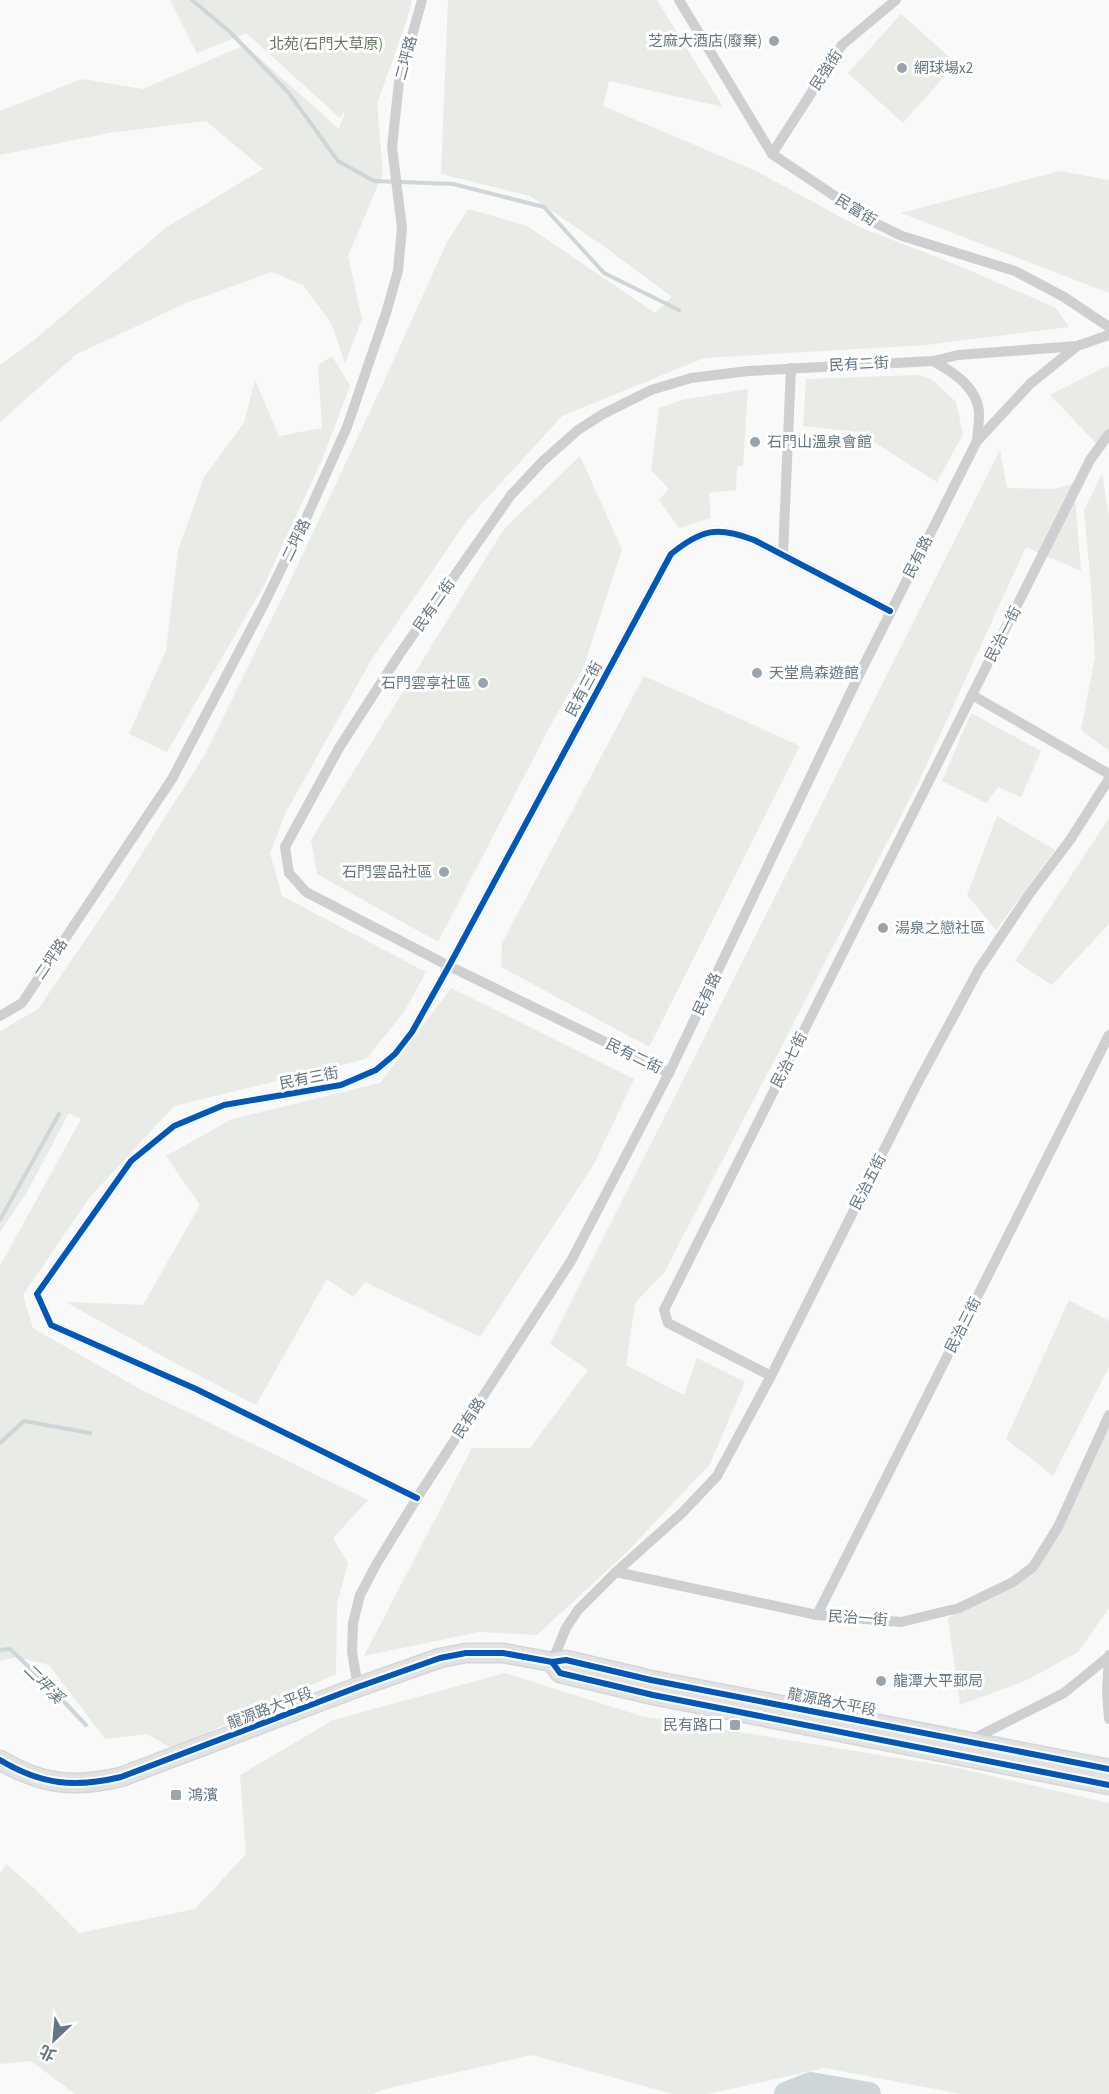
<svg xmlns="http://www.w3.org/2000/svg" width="1109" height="2094" viewBox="0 0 1109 2094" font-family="'Source Sans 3','Noto Sans TC',sans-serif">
<rect width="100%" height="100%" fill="#f9f9f9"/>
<g fill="#e8ebe6">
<path d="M170 0H412L406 23 377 104 383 173 348 256 362 319 345 363 331 323 303 285 272 272 186 303 77 354 0 422V365L34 340 167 227 263 169 206 121 109 133 0 155V111L82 79 143 89 245 45 339 129 346 109 340 118 246 33 197 53Z"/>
<path d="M448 0H657L723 107 609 81 603 106 756 171 859 227 962 267 1056 308 1069 327 926 345 704 358 562 416 468 519 370 662 286 812 270 853 282 896 426 972 404 1012 366 1059 174 1106 90 1197 23 1295 33 1328 140 1389 368 1500 333 1538 348 1563 337 1604 336 1674 172 1749 147 1734 105 1739 49 1665 16 1657 0 1661V1266L81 1119 69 1113 26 1194 0 1232V1031L38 1009 114 898 205 754 282 598 382 386 447 242 468 209 527 226 655 313 672 297 602 245 530 196 441 174Z"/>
<path d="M901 14 956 63 903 123 848 73Z"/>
<path d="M1060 171 1109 180V293L901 213Z"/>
<path d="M332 356 350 386 322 460 263 587 167 752 129 734 166 650 178 551 204 477 244 423 255 380 279 436 322 428 318 365Z"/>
<path d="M1109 365V439L1097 444 1050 395Z"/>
<path d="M920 375 933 380 956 402 963 434 937 482 858 432 803 426 806 379Z"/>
<path d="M748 389 743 466H737L736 490 709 493 711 518 679 528 659 500 669 489 651 470 659 408 682 400Z"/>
<path d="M1000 450 1007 488 1053 489 1074 484 1081 571 1026 547 919 781 664 1273 635 1303 626 1365 684 1395 697 1358 745 1382 710 1464 626 1553 537 1635 479 1632 364 1656 472 1448H530L588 1370 550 1344Z"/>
<path d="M580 456 622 549 583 669 554 719 438 942 317 874 311 840 504 529Z"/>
<path d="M1102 473 1109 518V751L1081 730 1095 657 1091 587 1084 510Z"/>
<path d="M644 676 800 746 649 1047 501 967 502 943Z"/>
<path d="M971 713 1041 751 1021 797 998 787 986 803 942 781Z"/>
<path d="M997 816 1055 850 996 930 967 895Z"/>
<path d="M1109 818V924L1052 985 1015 961Z"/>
<path d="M451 988 634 1079 594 1164 480 1337 365 1282 353 1297 327 1279 256 1405 169 1360 66 1302 143 1305 200 1205 166 1156 232 1119 380 1083Z"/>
<path d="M1069 1300 1109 1321V1367L1053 1476 1006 1439Z"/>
<path d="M1109 1422V1608L1078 1652 1027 1680 960 1705 948 1618 1026 1576Z"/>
<path d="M505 1673 641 1716 953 1767 1109 1803V2094H961L825 2068 708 2094H673L532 2055 385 2089 372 2094H75L31 2061 0 2064V1874L6 1864 33 1887 79 1933 195 1909 246 1854 240 1775 333 1720Z"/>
</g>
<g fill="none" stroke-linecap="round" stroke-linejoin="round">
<g stroke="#ced6d9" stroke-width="4">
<path d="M192 0 229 31 288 92 338 161 374 181 453 184 544 207 604 273 679 310"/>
<path d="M0 1220 59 1114"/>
<path d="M0 1443 24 1421 90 1433"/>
<path d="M0 1650 10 1649 50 1687 86 1725"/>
</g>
<path stroke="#ced6d9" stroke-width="24" d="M786 2094 811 2084 869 2094"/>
<g stroke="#d5d6d7" stroke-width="21">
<g id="primary">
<path d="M552 1662 560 1673 653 1695 1109 1785"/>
<path d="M0 1760C42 1785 74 1788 121 1777L358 1687 440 1658 466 1653H503L552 1662 566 1660 651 1680 1109 1769"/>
</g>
</g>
<g stroke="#cecfd0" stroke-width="10">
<path d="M679 0 772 154 875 223 902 236 1015 271 1064 297 1109 327"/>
<path d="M772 154 842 45 896 0"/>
<path d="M933 361C953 372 977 387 979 412 979 422 978 432 977 441"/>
<path d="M1109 434 1090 460 972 695 1109 774"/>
<path d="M783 555 791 368"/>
<path d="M0 1016 22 1003 172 779 264 604 308 514 347 427 386 313 398 271 402 228 392 147 399 82 422 0"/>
<path d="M669 1073 449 966 306 892 289 873 285 847 339 748 399 655 511 495 543 461 578 430 603 414 651 390 691 378 748 371 933 361 958 355 1077 346"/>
<path d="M771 1376 668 1323 664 1310 972 695"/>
<path d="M417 1498 196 1389 51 1325 37 1294 131 1161 174 1126 224 1105 341 1085 376 1070 395 1054 412 1032 449 966 671 554C702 529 717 526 754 540L890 611"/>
<path d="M616 1572 682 1513 717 1476 771 1376 916 1086 979 969 1030 893 1070 840 1109 779"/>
<path d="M817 1615 1109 1035"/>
<path d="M1109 1655 1107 1691 1109 1719"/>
<path d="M552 1662 566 1628 578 1610 616 1572 817 1615 901 1622 959 1608 1013 1582 1033 1567 1058 1527 1109 1415"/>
<path d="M358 1687 352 1652 353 1623 360 1595 377 1563 417 1498 571 1261 669 1073 859 675 977 441 1030 384 1077 346 1109 335"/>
<path d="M969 1741 1064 1693 1108 1657"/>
</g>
<use href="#primary" stroke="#e1e2e2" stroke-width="18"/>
<g stroke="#fff" stroke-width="10">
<g id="cycleway">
<path d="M417 1498 196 1389 51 1325 37 1294 131 1161 174 1126 224 1105 341 1085 376 1070 395 1054 412 1032 449 966 671 554C702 529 717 526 754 540L890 611"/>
<path d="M552 1662 560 1673 653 1695 1109 1785"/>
<path d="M0 1760C42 1785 74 1788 121 1777L358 1687 440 1658 466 1653H503L552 1662 566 1660 651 1680 1109 1769"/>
</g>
</g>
<use href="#cycleway" stroke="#0057b8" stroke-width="6"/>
</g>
<g fill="#99a4ac" stroke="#fff" stroke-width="2">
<circle cx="774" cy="41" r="6"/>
<circle cx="902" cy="68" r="6"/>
<circle cx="755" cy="442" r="6"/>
<circle cx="757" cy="673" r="6"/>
<circle cx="483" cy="683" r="6"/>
<circle cx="444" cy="872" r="6"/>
<circle cx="883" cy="928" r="6"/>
<circle cx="881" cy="1681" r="6"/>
<rect x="729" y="1719" width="12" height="12" rx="3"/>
<rect x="170" y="1789" width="12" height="12" rx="3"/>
</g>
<g text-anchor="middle" stroke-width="6" stroke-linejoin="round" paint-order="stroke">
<g font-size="15" fill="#657683" stroke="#fff" text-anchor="start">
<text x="762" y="46" text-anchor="end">芝麻大酒店(廢棄)</text>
<text x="914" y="73">網球場x2</text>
<text x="767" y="447">石門山溫泉會館</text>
<text x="769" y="678">天堂鳥森遊館</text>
<text x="471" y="688" text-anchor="end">石門雲享社區</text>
<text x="432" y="877" text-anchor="end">石門雲品社區</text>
<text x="895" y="933">湯泉之戀社區</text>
<text x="893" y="1686">龍潭大平郵局</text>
<text x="723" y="1730" text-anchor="end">民有路口</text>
<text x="188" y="1800">鴻濱</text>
</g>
<g font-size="15" fill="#687a64" stroke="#fff">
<text x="326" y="49">北苑(石門大草原)</text>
</g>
<g font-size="15" fill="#657683" stroke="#fff">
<text transform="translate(406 58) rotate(-75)" y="5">二坪路</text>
<text transform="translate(826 70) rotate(-57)" y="5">民強街</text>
<text transform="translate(856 210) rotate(32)" y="5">民富街</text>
<text transform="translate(859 364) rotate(-3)" y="5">民有二街</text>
<text transform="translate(296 540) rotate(-64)" y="5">二坪路</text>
<text transform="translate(918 557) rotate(-63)" y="5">民有路</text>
<text transform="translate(434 605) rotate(-55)" y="5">民有二街</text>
<text transform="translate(1003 634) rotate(-63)" y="5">民治一街</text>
<text transform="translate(584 689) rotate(-62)" y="5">民有三街</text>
<text transform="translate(51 959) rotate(-56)" y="5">二坪路</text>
<text transform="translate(707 994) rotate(-65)" y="5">民有路</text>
<text transform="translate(634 1056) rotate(26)" y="5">民有二街</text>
<text transform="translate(789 1060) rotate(-63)" y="5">民治七街</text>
<text transform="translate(309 1078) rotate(-11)" y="5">民有三街</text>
<text transform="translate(868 1182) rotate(-63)" y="5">民治五街</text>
<text transform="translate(963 1325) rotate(-63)" y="5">民治三街</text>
<text transform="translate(469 1418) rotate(-57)" y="5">民有路</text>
<text transform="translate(858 1618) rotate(4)" y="5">民治一街</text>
<text transform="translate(832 1702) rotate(11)" y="5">龍源路大平段</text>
<text transform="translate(270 1708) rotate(-21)" y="5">龍源路大平段</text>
</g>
<g font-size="16" font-style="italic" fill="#60757c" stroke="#fff">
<text transform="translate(44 1683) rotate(45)" y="6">二坪溪</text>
</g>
</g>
<g transform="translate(54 2040) rotate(206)" stroke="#ffffff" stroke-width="4.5" paint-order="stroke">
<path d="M0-4.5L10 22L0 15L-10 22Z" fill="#657683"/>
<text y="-9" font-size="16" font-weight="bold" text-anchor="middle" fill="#657683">北</text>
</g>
</svg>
